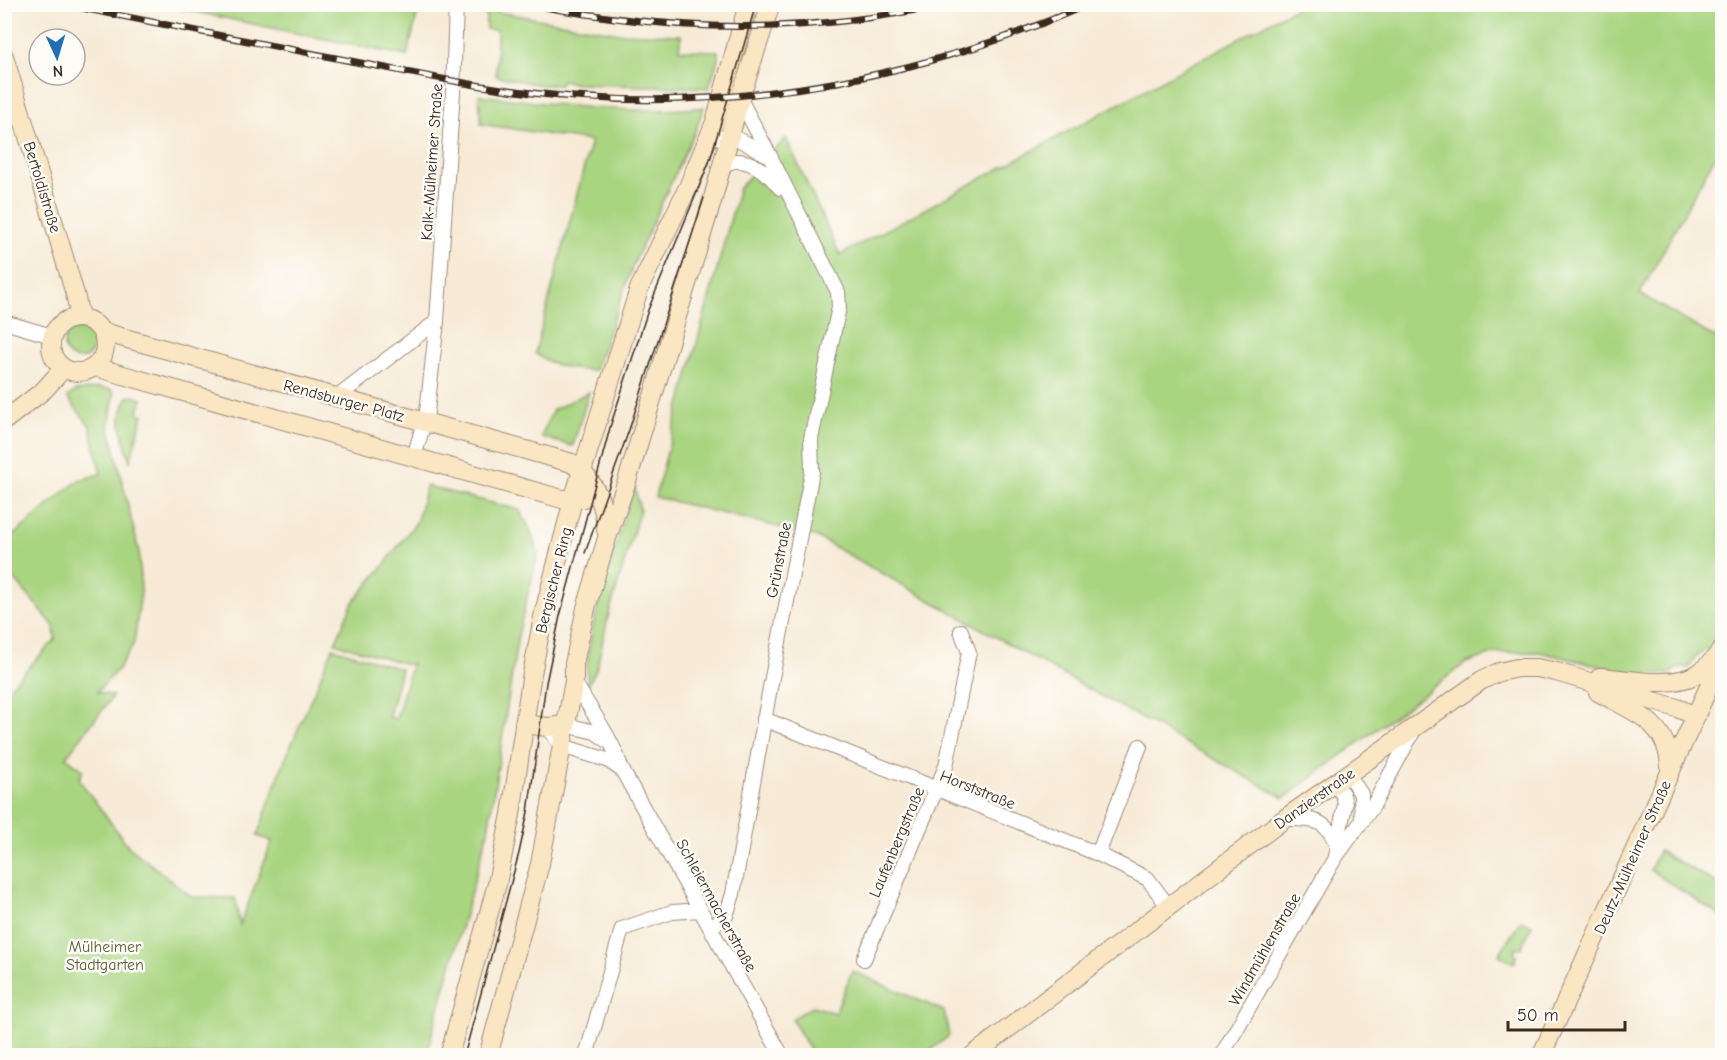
<svg xmlns="http://www.w3.org/2000/svg" width="1727" height="1060" viewBox="0 0 1727 1060" font-family="'Comic Neue',sans-serif">
<rect width="100%" height="100%" fill="#fdfcf7"/>
<filter id="ink" filterUnits="userSpaceOnUse"><feTurbulence type="fractalNoise" baseFrequency=".0167" numOctaves="2"/><feDisplacementMap in="SourceGraphic" scale="12" xChannelSelector="R" yChannelSelector="G"/><feConvolveMatrix kernelMatrix="1 2 1 2 8 2 1 2 1" color-interpolation-filters="sRGB"/></filter>
<filter id="wash" filterUnits="userSpaceOnUse"><feTurbulence type="fractalNoise" baseFrequency=".008" numOctaves="4" result="noise"/><feDisplacementMap in="SourceGraphic" scale="24" xChannelSelector="R" yChannelSelector="G"/><feGaussianBlur stdDeviation="1.35" result="paint"/><feColorMatrix in="noise" values="0 0 0 0 0 0 0 0 0 0 0 0 0 0 0 0 0 1.4 0 .05"/><feComposite in="paint" operator="in"/></filter>
<g filter="url(#wash)">
<rect width="100%" height="100%" fill="#f7ead6"/>
<g fill="#a9d480" stroke="#727f4f" stroke-width="1.5">
<path d="M183 4H407L419 8 407 56 181 9Z"/>
<path d="M1301 5H1722V143L1640 294 1722 342V621L1713 645 1695 657 1689 668 1679 667 1669 674 1626 672 1539 652 1496 653 1466 663 1284 798 815 536 655 497 739 188 786 138 840 255Z"/>
<path d="M486 10 619 33 681 35 679 50 718 51V59L709 88 577 84 562 80 560 85H541L496 76 497 30 486 29Z"/>
<path d="M479 95C550 104 633 116 704 107L696 129 634 263 595 370C576 371 550 366 535 353L591 141 481 124Z"/>
<circle cx="79" cy="344" r="15"/>
<path d="M99 388 112 390 114 394 109 425 139 552 141 592 134 643 119 668 97 692 113 696 66 757 83 770 79 780 129 847 192 897 235 898 240 925 272 841 257 836 283 764 333 648 401 669 389 716H387L396 719 412 663 409 665 335 643 352 604 384 565 417 521 426 486 519 510 528 525 538 553 518 635 488 831 426 1055H5V692L55 640 54 626 5 568V542L79 480 101 474 90 426 67 397 76 391Z"/>
<path d="M589 392 573 446 541 437 553 410Z"/>
<path d="M133 396 142 399 138 412 143 415 130 461C124 440 114 418 128 397Z"/>
<path d="M634 485 640 510 608 617 597 667 587 688C585 649 596 612 607 574 616 545 625 515 634 485Z"/>
<path d="M1659 851 1722 886V917L1650 870Z"/>
<path d="M1521 920 1532 925 1521 948 1515 949 1514 954 1517 956 1514 963 1499 955Z"/>
<path d="M852 971 944 1011 949 1036 924 1055H813L792 1019 813 1006 835 1013Z"/>
</g>
</g>
<g filter="url(#ink)">
<g fill="none" stroke-linecap="round" stroke-linejoin="round">
<g stroke="#998a7a" stroke-width="16">
<g id="street">
<path d="M740 99 769 154"/>
<path d="M722 165C726 164 732 161 736 161 753 160 770 175 780 188"/>
<path d="M4 322 52 336"/>
<path d="M336 398 437 321"/>
<path d="M414 457 427 412 437 321 453 92 456 4"/>
<path d="M574 681C590 710 612 737 622 770L782 1056"/>
<path d="M764 719 1098 854 1148 879 1168 906"/>
<path d="M566 725 595 732 608 741"/>
<path d="M547 727 562 746 607 760 622 770"/>
<path d="M1348 774 1361 794 1362 822"/>
<path d="M1284 819C1309 819 1327 817 1336 845"/>
<path d="M1098 854 1140 746"/>
<path d="M1335 856 1345 804 1343 795 1335 783"/>
<path d="M711 927 726 916 733 894 770 688 812 472 811 439 839 307 838 292 770 156 742 141 730 137 720 138"/>
<path d="M864 959 946 766 969 652 961 631"/>
<path d="M586 1056 622 929 672 912 701 910"/>
<path d="M1221 1056 1335 858 1373 806 1414 730"/>
</g>
</g>
<g stroke="#998a7a" stroke-width="20">
<g id="secondary">
<path d="M4 56 75 294 80 317"/>
<circle cx="78" cy="345" r="27"/>
<path d="M103 332 572 463C594 480 605 503 606 530"/>
<path d="M95 367 562 499 584 498"/>
<path d="M4 421 44 390 63 369"/>
<path d="M1600 677C1630 679 1670 689 1697 674 1706 669 1714 659 1721 651"/>
<path d="M1598 692C1634 712 1669 722 1670 769"/>
<path d="M524 724 547 727 566 725"/>
<path d="M449 1056 497 884 511 814 531 679 544 612 573 500 639 289 688 187 715 122 748 4"/>
<path d="M488 1056 540 864 574 681V664L586 608 607 538 628 478 713 198 740 99 771 4"/>
<path d="M972 1056 1284 819 1482 680 1499 672 1517 668H1537L1556 672 1677 708 1696 716"/>
<path d="M1541 1056 1722 658"/>
</g>
</g>
<use href="#street" stroke="#fff" stroke-width="14"/>
<use href="#secondary" stroke="#fbe6c4" stroke-width="18"/>
<g stroke="#3b2a1e" stroke-width="1.5">
<path d="M585 553 629 430 704 198"/>
<path d="M464 1056 519 853 528 812 546 683 560 616 611 424 648 310 709 163 756 4"/>
</g>
<g stroke="#3b2a1e" stroke-width="7">
<g id="rail">
<path d="M62 4C157 23 251 42 346 60 422 75 498 92 575 97 753 110 927 75 1089 4"/>
<path d="M529 4C671 32 802 36 944 4"/>
</g>
</g>
<use href="#rail" stroke="#fdfcf7" stroke-width="4.5" stroke-dasharray="14" stroke-linecap="butt"/>
</g>
</g>
<g text-anchor="middle" stroke-width="5" stroke-linejoin="round" paint-order="stroke">
<g font-size="16" fill="#3b2a1e" stroke="#fdfcf7">
<text transform="translate(431 162) rotate(-86)" y="6">Kalk-Mülheimer Straße</text>
<text transform="translate(43 187) rotate(73)" y="6">Bertoldistraße</text>
<text transform="translate(344 400) rotate(15)" y="6">Rendsburger Platz</text>
<text transform="translate(778 560) rotate(-79)" y="6">Grünstraße</text>
<text transform="translate(553 580) rotate(-76)" y="6">Bergischer Ring</text>
<text transform="translate(978 789) rotate(22)" y="6">Horststraße</text>
<text transform="translate(1314 798) rotate(-35)" y="6">Danzierstraße</text>
<text transform="translate(896 842) rotate(-67)" y="6">Laufenbergstraße</text>
<text transform="translate(1632 857) rotate(-66)" y="6">Deutz-Mülheimer Straße</text>
<text transform="translate(717 905) rotate(61)" y="6">Schleiermacherstraße</text>
<text transform="translate(1264 949) rotate(-60)" y="6">Windmühlenstraße</text>
</g>
<g font-size="16" fill="#5c5d3b" stroke="#fdfcf7">
<text x="105" y="952">Mülheimer<tspan x="105" dy="18">Stadtgarten</tspan></text>
</g>
</g>
<rect width="1727" height="1060" fill="none" stroke="#fdfcf7" stroke-width="24"/>
<g transform="translate(57 57) rotate(176)"><circle r="28" fill="#fdfcf7" stroke="#afa8a0" stroke-width="1.5"/>
<path d="M0-4.5L10 22L0 15L-10 22Z" fill="#1f6fb2"/>
<text y="-9" font-size="16" font-weight="bold" text-anchor="middle" fill="#3b2a1e">N</text>
</g>
<path d="M1508 1021v9h117v-9" fill="none" stroke="#3b2a1e" stroke-width="3"/>
<text x="1517" y="1021" font-size="18" fill="#3b2a1e" stroke="#fdfcf7" stroke-width="4.5" paint-order="stroke">50 m</text>
</svg>
